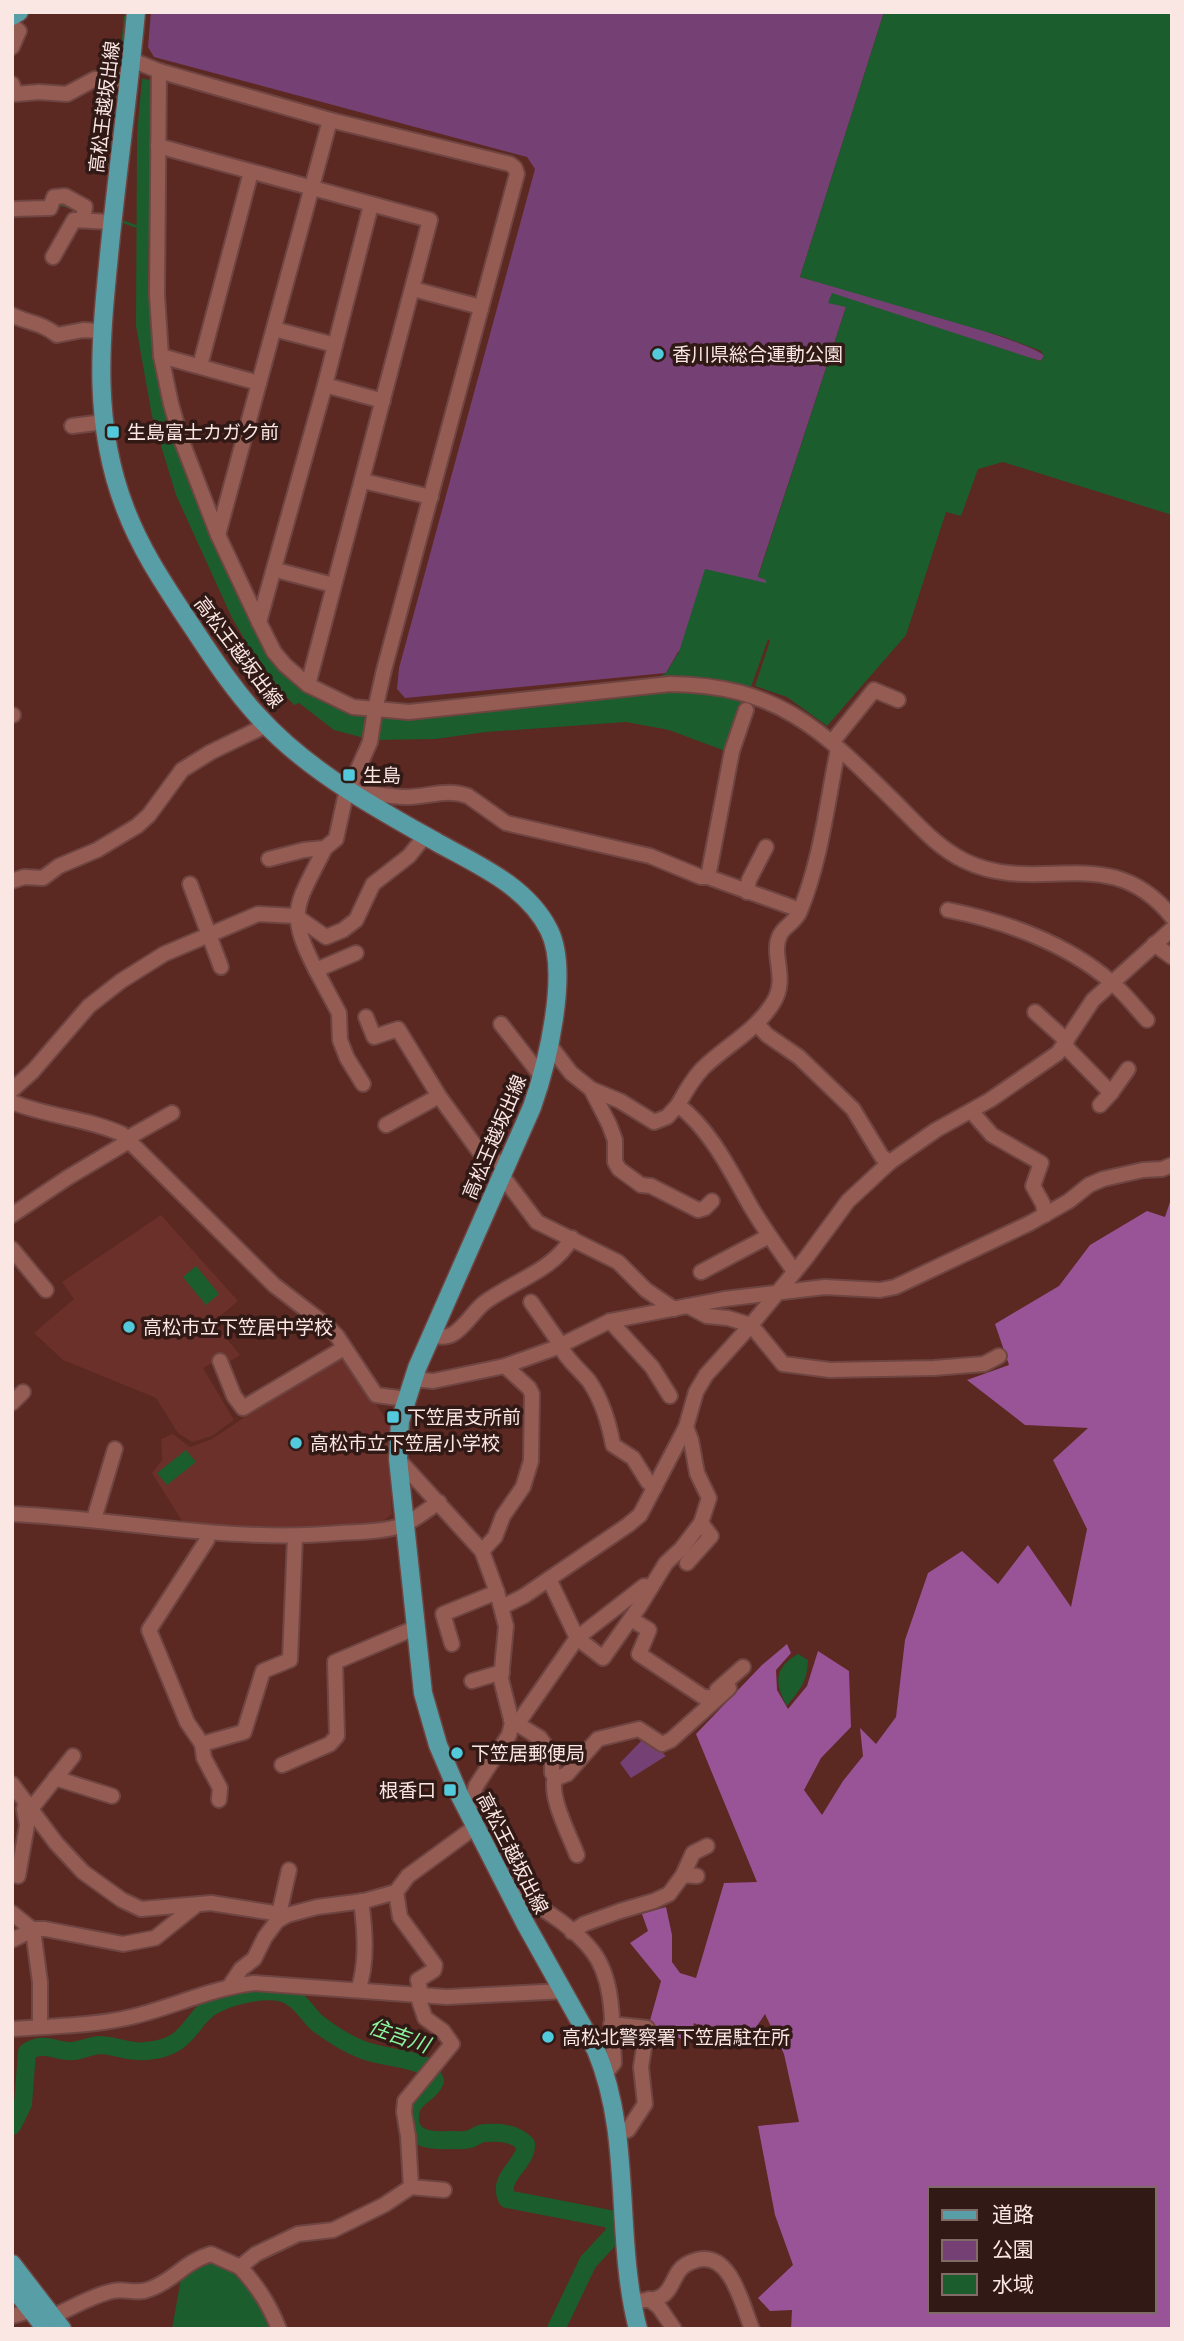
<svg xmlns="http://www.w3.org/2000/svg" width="1184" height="2341" viewBox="0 0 1184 2341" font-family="Jost,'Noto Sans JP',sans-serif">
<rect width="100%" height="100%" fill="#5b2822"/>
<g fill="#6a3029">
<path d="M161 1215 238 1301 213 1322 240 1355 229 1362 224 1356 203 1368 234 1420 212 1436 192 1442 178 1433 156 1398 63 1360 34 1333 74 1299 62 1282Z"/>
<path d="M334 1357 346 1359 390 1425 396 1495 391 1496 392 1514 377 1526 295 1535 186 1527 152 1473 162 1460 161 1439 173 1434 190 1447 212 1439Z"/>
</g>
<g fill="#754073">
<path d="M151 12H884L800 277C832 286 1035 341 1044 356L1041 361 846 307 758 576 767 580 766 583 678 652 666 673 405 698 397 689 399 668 535 169 527 157 154 57 148 47Z"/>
<path d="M645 1737 666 1756 631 1778 620 1763Z"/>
</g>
<path fill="#995497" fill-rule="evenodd" d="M1172 1196V2329H791L792 2310 770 2311 758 2298 793 2265 775 2215 758 2126 799 2122 784 2054 765 2014 753 2032 726 2049 715 2035 694 2023 690 2043 649 2024 661 1981 630 1943 648 1931 642 1914 666 1907 672 1935V1962L680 1973 696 1978 724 1883 757 1882 696 1734 762 1665 787 1644 791 1653 776 1670 777 1690 788 1709 807 1686 818 1651 849 1671 851 1727 821 1758 804 1790 822 1815 843 1781 863 1756 860 1728 876 1744 896 1717 905 1640 928 1573 962 1551 998 1584 1028 1545 1071 1607 1087 1529 1053 1460 1088 1428 1025 1425 967 1380 1009 1365 995 1324 1059 1286 1090 1245 1147 1211 1165 1217ZM930 2189H1154V2311H930Z"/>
<g fill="#1c5d2d">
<path d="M884 12H1172V515L1003 462 978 469 961 516 946 512 906 635 827 726 787 697 755 686 770 641 768 639 728 752 669 730 626 722 486 732 435 739 372 740 334 730 299 703 294 705 264 672 232 618 176 495 152 416 136 326 137 134 142 79 153 80 148 278 150 313 154 351 175 438 185 470 207 521 260 634 304 689 342 710 399 718H425L631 693 666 673 679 652 705 569 766 583V580L758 577 846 307 828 303 832 293 1040 361 1044 357 1041 351 1004 337 800 277Z"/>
<path d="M196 1266 219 1294 206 1305 183 1277Z"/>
<path d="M186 1450 196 1462 167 1485 157 1473Z"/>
<path d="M798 1654 808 1660C807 1683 800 1689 787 1706 774 1683 774 1668 798 1654Z"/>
<path d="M196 2263C203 2264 212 2263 218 2265 245 2273 261 2305 270 2329H172L182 2273Z"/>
</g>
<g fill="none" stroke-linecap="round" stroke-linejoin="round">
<g stroke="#1c5d2d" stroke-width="2.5">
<path d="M120 73 125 17"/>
<path d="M57 204 71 207"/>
<path d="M121 221 138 227"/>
</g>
<path stroke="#1c5d2d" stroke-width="18" d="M12 2126 23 2104 27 2052C44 2040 55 2052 73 2051 82 2050 90 2046 99 2045 115 2045 130 2053 146 2051 193 2048 188 2016 218 2003 235 1995 268 1987 286 1994 300 1999 307 2014 317 2023 330 2033 347 2044 363 2050 384 2058 409 2057 429 2068L435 2081C430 2094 414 2097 411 2109 404 2138 427 2141 449 2140 455 2140 464 2141 470 2139 476 2137 479 2133 485 2133 501 2132 514 2133 526 2144 527 2164 496 2177 507 2199L610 2219 614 2225 615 2233 588 2262 556 2329"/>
<g stroke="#6f4542" stroke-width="18">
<g id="minor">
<path d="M12 25 19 31 12 47"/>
<path d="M132 60 159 71 330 120 510 164 515 168 517 174 384 670 375 710 370 742 345 798 336 839 325 848 304 850 269 859"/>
<path d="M159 71 157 295 161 356 171 404 181 439 218 535 259 622 274 652 285 665 308 685 353 707 409 712 670 684C779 685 823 731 896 803 918 825 938 848 965 861 1040 897 1109 839 1172 917"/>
<path d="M12 84 16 94 39 92 67 94 95 79H128"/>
<path d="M158 146 430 220 308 685"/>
<path d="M12 209 50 208 54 197 65 196 85 207 83 219"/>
<path d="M53 257 74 220 112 222"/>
<path d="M413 289 477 306 481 309"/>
<path d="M12 315C30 324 40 322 57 335L83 330 102 331"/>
<path d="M274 329 335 345"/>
<path d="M161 356 259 383"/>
<path d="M200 366 251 172"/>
<path d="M325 385 383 401"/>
<path d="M72 426 104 422"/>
<path d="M363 481 431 497"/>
<path d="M218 535 330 120"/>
<path d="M276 570 333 585"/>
<path d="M259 622 325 385 371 205"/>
<path d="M12 715H13"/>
<path d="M832 742 874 690 898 700"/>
<path d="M349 790C368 792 387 797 406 797 428 797 447 788 468 796L506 823 650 856 701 877H708L800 910"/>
<path d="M325 848C297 905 285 910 316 970L356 953"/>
<path d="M708 877 732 751 746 710"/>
<path d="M12 881 24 877 43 878 59 866 97 850 137 826 149 815 182 770 211 752 267 725"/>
<path d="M190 884 221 967"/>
<path d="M747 892 749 880 766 847"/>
<path d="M948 910C1004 921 1066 943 1110 981 1124 992 1135 1007 1147 1020"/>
<path d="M1154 944 1172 957"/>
<path d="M316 970 339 1013 340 1040 347 1058 363 1084"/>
<path d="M1035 1012 1067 1041"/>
<path d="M366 1017 374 1037 398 1029 439 1096 481 1154 505 1165"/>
<path d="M501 1024 542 1077"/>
<path d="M757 1024 767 1035 799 1057 853 1109 882 1157 890 1162 936 1130 990 1100 1058 1053 1093 1000 1172 929"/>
<path d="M548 1043 571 1073 591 1089 620 1101 654 1122 667 1117 678 1105"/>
<path d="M1064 1045 1111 1093 1100 1105"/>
<path d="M591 1089 609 1124 615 1140V1162L619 1169 641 1185 651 1186 698 1210 705 1208 712 1201"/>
<path d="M12 1090 33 1071 89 1006 121 981 164 954 258 914 296 916 326 937 343 930 356 920 373 884 409 856 425 836"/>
<path d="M1111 1093 1128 1069"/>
<path d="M12 1102C48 1117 87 1118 122 1134L274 1285 326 1325 337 1336 376 1395 406 1399"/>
<path d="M971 1111 992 1135 1041 1163 1033 1186 1043 1204 1045 1215"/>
<path d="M386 1125 439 1096"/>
<path d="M126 1139 172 1113"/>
<path d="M501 1174 537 1222 618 1262 646 1290 674 1309"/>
<path d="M12 1215 67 1178 129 1141"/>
<path d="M12 1249 46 1290"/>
<path d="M794 1271C779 1250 764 1229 751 1207 731 1172 711 1130 678 1105 685 1092 693 1079 702 1069 725 1046 755 1032 773 1003 789 978 770 955 780 935 784 926 795 923 800 911 821 860 827 803 838 749"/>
<path d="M701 1272 769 1236"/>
<path d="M531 1302 561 1345"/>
<path d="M688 1306 707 1316 728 1318 751 1325 783 1364 830 1370 934 1368 984 1364 999 1356"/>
<path d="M610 1321 652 1367 670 1396"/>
<path d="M431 1335C438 1337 446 1338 453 1334 465 1327 473 1312 484 1303 513 1281 553 1271 572 1238"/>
<path d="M560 1346C567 1360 579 1369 589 1381 602 1400 609 1423 613 1445L633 1458 648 1482 655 1487"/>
<path d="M220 1361 234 1396 243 1408 344 1348"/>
<path d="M413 1379 433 1381 505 1366 555 1348 610 1321 724 1299 825 1287 880 1290 895 1287 1030 1223 1069 1201 1089 1185 1103 1179 1143 1170 1162 1169 1172 1165"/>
<path d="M12 1403 23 1392"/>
<path d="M686 1427 691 1440 697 1473 709 1498 701 1523 711 1536 687 1563"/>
<path d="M398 1459 482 1551 497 1592 506 1626 501 1679 512 1723 509 1735 476 1786 468 1812"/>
<path d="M12 1514C121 1519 229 1543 339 1533 359 1532 383 1532 403 1525 415 1520 428 1509 439 1502"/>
<path d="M94 1519 115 1449"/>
<path d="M482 1551 495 1537 503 1516 523 1487 531 1461 532 1394 529 1388 505 1366"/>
<path d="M549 1579 577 1638 603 1658 639 1607 666 1563 682 1548 701 1523"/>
<path d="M502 1607 524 1596 628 1525 640 1515 686 1427 696 1392 706 1375 751 1325 806 1258 848 1201 890 1162"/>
<path d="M631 1619 649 1630 639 1654 705 1698 708 1697 714 1701"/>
<path d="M452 1644 443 1614 497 1592"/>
<path d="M472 1681 502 1672"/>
<path d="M717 1690 743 1667"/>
<path d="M511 1720 540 1738 552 1755V1773L557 1778 567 1774 598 1739 639 1729 662 1744 671 1740 729 1688"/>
<path d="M518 1723 577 1638 644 1586 650 1587"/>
<path d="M202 1744 187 1722 149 1630 207 1540 208 1533"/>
<path d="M282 1765 330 1744 337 1736 335 1662 415 1628"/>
<path d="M555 1777C549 1797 569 1834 577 1855"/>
<path d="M55 1778 112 1796"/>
<path d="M12 1784 56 1843 83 1872 122 1900 141 1909 211 1903 287 1915"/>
<path d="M219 1800 220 1788 204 1758 202 1744 244 1732 263 1671 290 1660 295 1537"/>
<path d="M31 1809 73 1756"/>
<path d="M683 1875 693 1853 707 1846"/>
<path d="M18 1876 27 1825 24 1809 26 1802"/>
<path d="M506 1886C535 1905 571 1923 593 1952 615 1981 612 2028 614 2063L606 2073"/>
<path d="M396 1892 400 1917 435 1965 434 1970 418 1980 421 1995"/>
<path d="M12 1913 33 1930 40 1982V2027"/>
<path d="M279 1914 289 1870"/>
<path d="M572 1932 584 1924 620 1911 654 1901 669 1894 683 1875 697 1876"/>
<path d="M12 1940 35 1929H45L123 1944 155 1938 195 1906"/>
<path d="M229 1987 241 1969 254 1959 265 1937 277 1921 287 1915 317 1907 364 1901 396 1892 408 1876 475 1827"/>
<path d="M358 1990C368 1963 365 1929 361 1901"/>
<path d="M417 1994 425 2018 443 2031 452 2044 405 2101 404 2112 408 2136 411 2187 444 2190"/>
<path d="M611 2024 647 2028 641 2067 645 2104 628 2130 617 2134"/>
<path d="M12 2029C53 2026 96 2026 135 2016 175 2006 212 1988 254 1983L447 1997 564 1991"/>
<path d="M240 2267C258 2287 269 2304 279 2329"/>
<path d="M649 2299 659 2307 674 2329"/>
<path d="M634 2301C641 2300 653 2301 660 2297 670 2293 673 2279 679 2271 683 2265 690 2262 697 2260 731 2251 742 2305 752 2329"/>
<path d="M12 2316 23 2313"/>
<path d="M53 2316C72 2308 93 2295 113 2291 126 2288 136 2295 150 2289 175 2280 184 2262 211 2254L240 2267 256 2254 298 2234 333 2230 384 2205 411 2187"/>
</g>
</g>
<g stroke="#6f4542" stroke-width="21">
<g id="major">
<path d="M136 12C129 89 118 167 110 245 101 336 91 420 125 508 140 548 162 581 185 616 208 650 230 686 258 716 283 744 317 770 348 790 377 809 408 826 438 843 478 865 527 886 549 930 570 971 547 1065 532 1107L417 1368 400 1421 398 1459 423 1693 438 1745 459 1794 525 1923 596 2050C633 2138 614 2237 638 2329"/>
<path d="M12 16 19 12"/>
<path d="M12 2264 62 2329"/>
<path d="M12 2286 46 2329"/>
</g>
</g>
<use href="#minor" stroke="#955c54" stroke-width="14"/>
<use href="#major" stroke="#579ea7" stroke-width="18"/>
</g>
<g fill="#53cadc" stroke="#311916" stroke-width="2.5">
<circle cx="658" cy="354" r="7"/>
<rect x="106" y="425" width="14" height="14" rx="3.5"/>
<rect x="342" y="768" width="14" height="14" rx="3.5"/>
<circle cx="129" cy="1327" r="7"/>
<rect x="386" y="1410" width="14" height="14" rx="3.5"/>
<circle cx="296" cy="1443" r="7"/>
<circle cx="457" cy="1753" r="7"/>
<rect x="443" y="1783" width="14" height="14" rx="3.5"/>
<circle cx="548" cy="2037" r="7"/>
</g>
<g text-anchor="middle" stroke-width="7" stroke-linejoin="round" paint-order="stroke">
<g font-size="19" fill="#fae6e3" stroke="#311916">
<text transform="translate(104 107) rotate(-83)" y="7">高松王越坂出線</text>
<text transform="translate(239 652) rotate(53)" y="7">高松王越坂出線</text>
<text transform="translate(494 1137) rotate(-67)" y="7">高松王越坂出線</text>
<text transform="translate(513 1853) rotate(63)" y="7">高松王越坂出線</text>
</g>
<g font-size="19" fill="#fae6e3" stroke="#311916" text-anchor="start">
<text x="672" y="361">香川県総合運動公園</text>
<text x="127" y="439">生島富士カガク前</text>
<text x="363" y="782">生島</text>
<text x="143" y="1334">高松市立下笠居中学校</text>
<text x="407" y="1424">下笠居支所前</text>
<text x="310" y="1450">高松市立下笠居小学校</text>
<text x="471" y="1760">下笠居郵便局</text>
<text x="436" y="1797" text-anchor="end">根香口</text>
<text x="562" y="2044">高松北警察署下笠居駐在所</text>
</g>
<g font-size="21" font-style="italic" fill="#8af69f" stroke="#311916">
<text transform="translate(399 2036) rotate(19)" y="7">住吉川</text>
</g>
</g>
<rect width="1184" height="2341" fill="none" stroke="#fae6e3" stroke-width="28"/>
<rect x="928" y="2187" width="228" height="126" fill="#311916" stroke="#816b68" stroke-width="2"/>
<rect x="942" y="2210" width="35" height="10" fill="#579ea7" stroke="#816b68" stroke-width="2"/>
<text x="992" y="2222" font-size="21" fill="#fae6e3">道路</text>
<rect x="942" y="2240" width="35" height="21" fill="#754073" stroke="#816b68" stroke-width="2"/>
<text x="992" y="2257" font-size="21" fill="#fae6e3">公園</text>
<rect x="942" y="2274" width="35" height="21" fill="#1c5d2d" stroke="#816b68" stroke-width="2"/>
<text x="992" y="2292" font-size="21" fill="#fae6e3">水域</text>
</svg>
